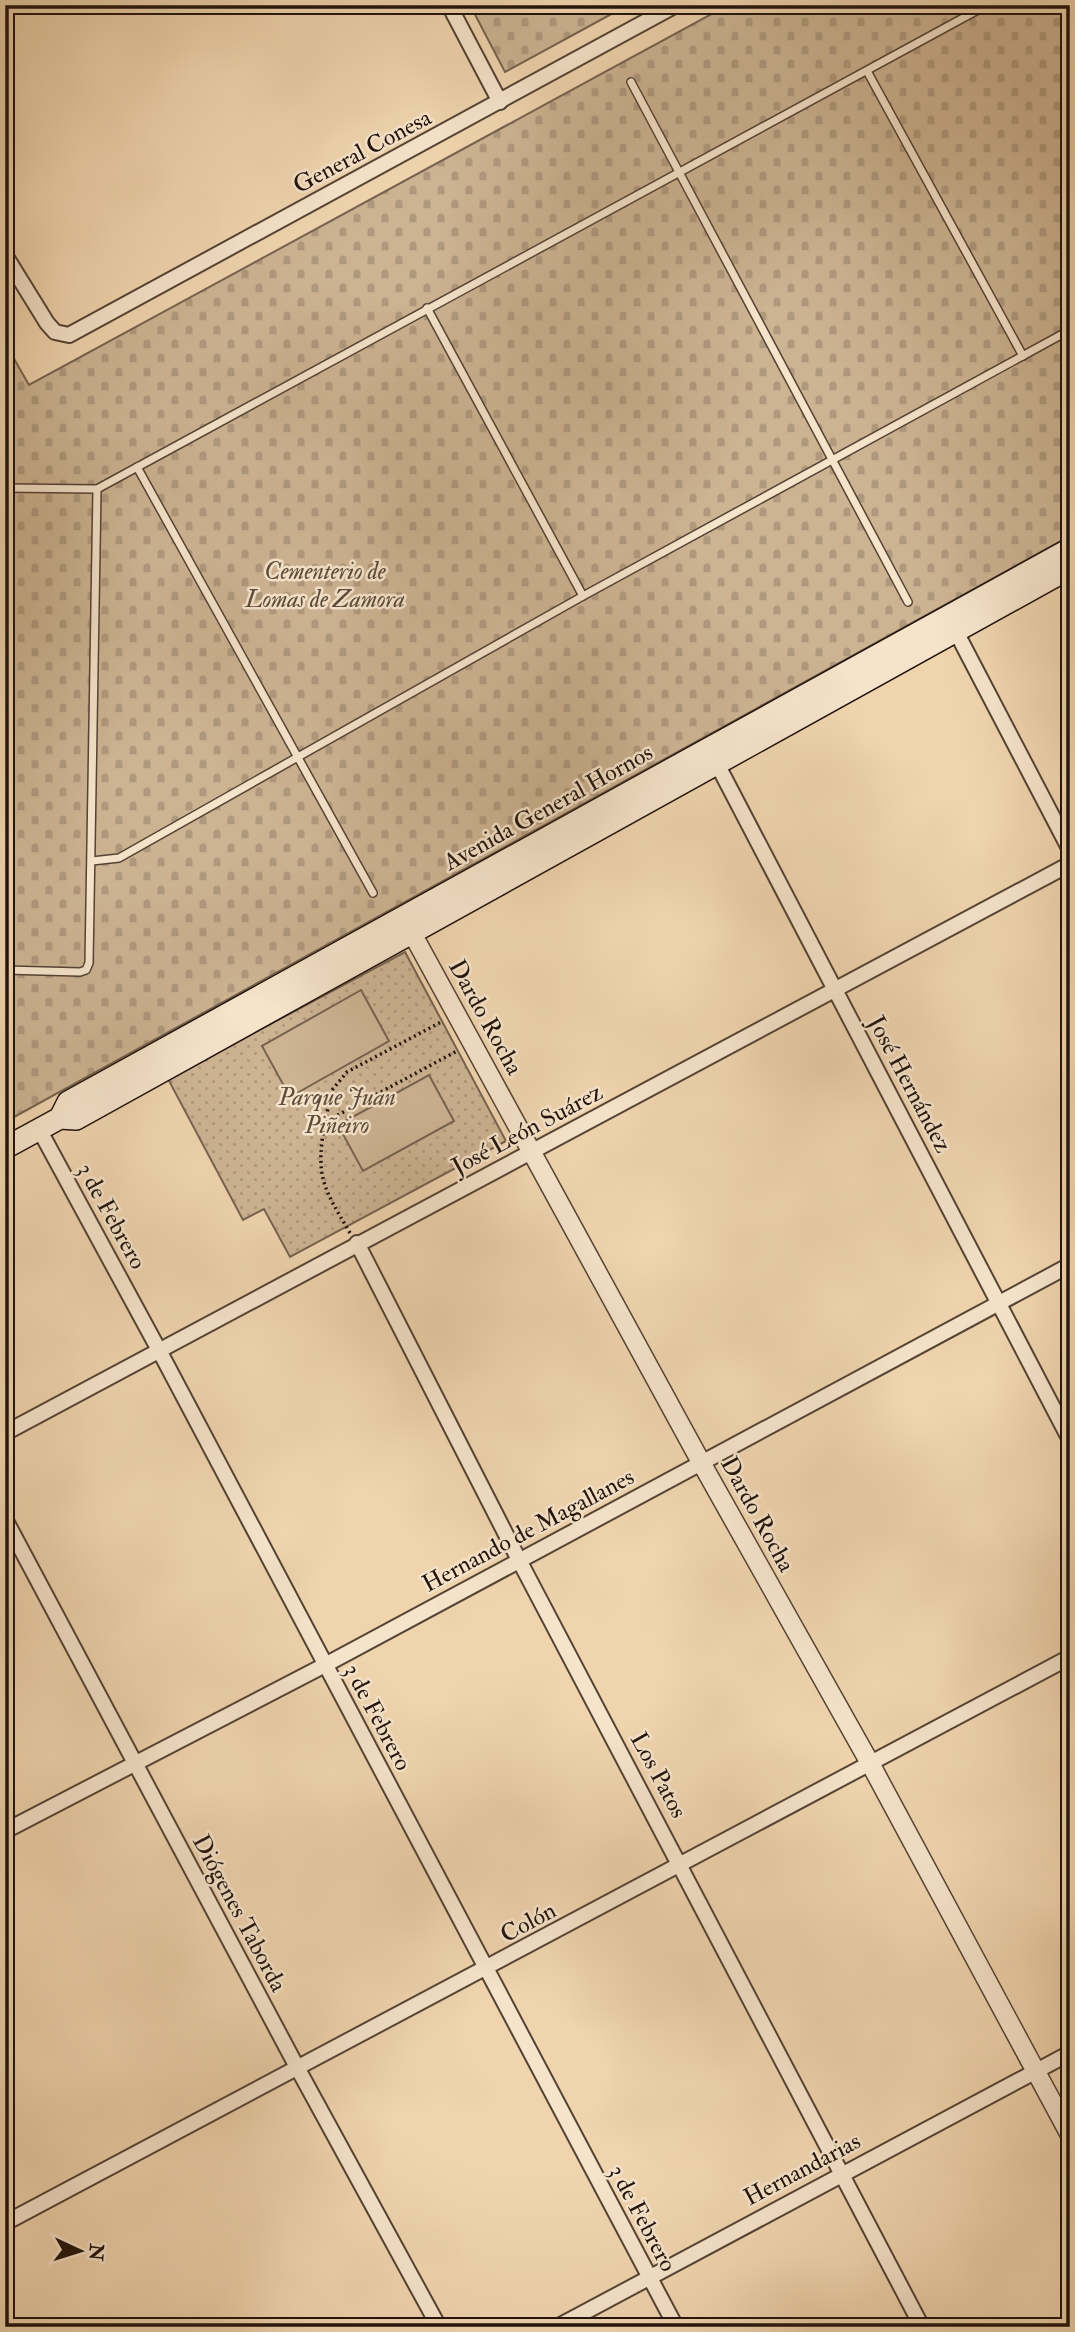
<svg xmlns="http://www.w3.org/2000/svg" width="1075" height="2332" viewBox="0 0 1075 2332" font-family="'IM FELL Double Pica',serif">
<defs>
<pattern id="green-dots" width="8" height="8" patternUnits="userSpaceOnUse" patternTransform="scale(1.75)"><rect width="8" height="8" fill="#ccb392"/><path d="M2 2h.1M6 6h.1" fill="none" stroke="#af997d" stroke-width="1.8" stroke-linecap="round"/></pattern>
<pattern id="cemetery-stones" width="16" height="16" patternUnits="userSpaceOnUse" patternTransform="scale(1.75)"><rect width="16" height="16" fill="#ccb392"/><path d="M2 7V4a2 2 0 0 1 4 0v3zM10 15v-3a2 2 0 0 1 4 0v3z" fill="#af997d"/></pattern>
</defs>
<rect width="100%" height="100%" fill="#efd4ae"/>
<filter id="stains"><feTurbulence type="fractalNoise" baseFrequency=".00286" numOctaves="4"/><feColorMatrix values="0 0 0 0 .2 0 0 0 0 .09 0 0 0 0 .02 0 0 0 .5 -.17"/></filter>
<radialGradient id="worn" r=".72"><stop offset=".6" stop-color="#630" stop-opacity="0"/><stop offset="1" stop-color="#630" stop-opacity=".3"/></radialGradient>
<path fill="url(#green-dots)" stroke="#76634f" stroke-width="2" d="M405 952 506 1141 290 1257 264 1209 243 1220 168 1079Z"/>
<g fill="url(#cemetery-stones)" stroke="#76634f" stroke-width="2">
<path d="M470 5H628L505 72Z"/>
<path d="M728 5H1070V536L5 1122V343L29 385Z"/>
</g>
<g fill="#ccb392" stroke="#76634f" stroke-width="2">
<path d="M361 990 389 1041 290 1097 262 1046Z"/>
<path d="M429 1075 454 1121 363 1171 338 1125Z"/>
</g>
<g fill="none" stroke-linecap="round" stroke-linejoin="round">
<g stroke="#544334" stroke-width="10">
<g id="service">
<path d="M867 71 1023 356"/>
<path d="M631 82 908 602"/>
<path d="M427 308 583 596"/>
<path d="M137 467 373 893"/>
<path d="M5 488 97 489 987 5"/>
<path d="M92 861 119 858 583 596 1070 330"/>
<path d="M5 970 80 972 86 970 89 963 97 489"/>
</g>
</g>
<g stroke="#544334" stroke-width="18">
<g id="minor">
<path d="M449 5 500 102"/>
<path d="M5 255 47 323 55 332 69 335 676 5"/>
<path d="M952 624 1070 850"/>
<path d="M714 758 1070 1440"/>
<path d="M39 1129 160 1352 676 2327"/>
<path d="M357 1243 519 1560 922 2327"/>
<path d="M5 1433 1070 864"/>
<path d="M5 1519 298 2069 439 2327"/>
<path d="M5 1831 325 1665 1070 1265"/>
<path d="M5 2223 1070 1657"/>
<path d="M557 2327 1070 2053"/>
</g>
</g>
<g stroke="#544334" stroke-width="21">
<path id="tertiary" d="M406 922 702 1464 871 1765 1070 2135"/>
</g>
<g stroke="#21130c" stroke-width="24">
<g id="secondary">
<path d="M60 1118 68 1102 1070 549"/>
<path d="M5 1148 60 1118 76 1119 1070 568"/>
</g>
</g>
<g stroke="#21130c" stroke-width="3.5" stroke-dasharray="2 3.5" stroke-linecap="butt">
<path d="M325 1122 332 1090 347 1072 443 1021"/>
<path d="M350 1233C323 1187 315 1177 325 1122L457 1051"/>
</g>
<use href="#service" stroke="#f5e3ca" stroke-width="7"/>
<use href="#minor" stroke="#f5e3ca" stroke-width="14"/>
<use href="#tertiary" stroke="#f5e3ca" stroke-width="18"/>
<use href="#secondary" stroke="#f5e3ca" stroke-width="21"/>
</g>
<g text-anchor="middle" stroke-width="5" stroke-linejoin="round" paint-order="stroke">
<g font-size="24" fill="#21130c" stroke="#f5e3ca">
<text transform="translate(362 151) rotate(-28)" y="8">General Conesa</text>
<text transform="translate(548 807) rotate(-29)" y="8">Avenida General Hornos</text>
<text transform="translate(486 1017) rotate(61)" y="8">Dardo Rocha</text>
<text transform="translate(910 1084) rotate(62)" y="8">José Hernández</text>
<text transform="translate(527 1129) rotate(-28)" y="8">José León Suárez</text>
<text transform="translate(112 1216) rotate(61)" y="8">3 de Febrero</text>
<text transform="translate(758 1514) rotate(61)" y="8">Dardo Rocha</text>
<text transform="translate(528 1530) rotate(-28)" y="8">Hernando de Magallanes</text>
<text transform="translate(378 1717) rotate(62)" y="8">3 de Febrero</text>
<text transform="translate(659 1775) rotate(62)" y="8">Los Patos</text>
<text transform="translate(240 1913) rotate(62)" y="8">Diógenes Taborda</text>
<text transform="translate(528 1922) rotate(-28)" y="8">Colón</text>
<text transform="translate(802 2169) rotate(-28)" y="8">Hernandarias</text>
<text transform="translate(643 2218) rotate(62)" y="8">3 de Febrero</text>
</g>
<g font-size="24" font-style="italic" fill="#5d4b3b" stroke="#f5e3ca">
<text x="325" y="579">Cementerio de<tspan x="325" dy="28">Lomas de Zamora</tspan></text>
<text x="337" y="1105">Parque Juan<tspan x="337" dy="28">Piñeiro</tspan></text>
</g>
</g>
<rect width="1075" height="2332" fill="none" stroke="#efd4ae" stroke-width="28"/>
<rect x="7" y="7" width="1061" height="2318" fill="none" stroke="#21130c" stroke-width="3.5"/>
<rect x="14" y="14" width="1047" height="2304" fill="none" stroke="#21130c" stroke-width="2"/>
<g transform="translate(80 2251) rotate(94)" stroke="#f5e3ca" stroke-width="5" paint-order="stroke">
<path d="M0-5L12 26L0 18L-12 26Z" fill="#21130c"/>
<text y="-10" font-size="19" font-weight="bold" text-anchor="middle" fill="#21130c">N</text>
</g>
<rect width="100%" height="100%" filter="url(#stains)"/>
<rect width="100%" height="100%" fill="url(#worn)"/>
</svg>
